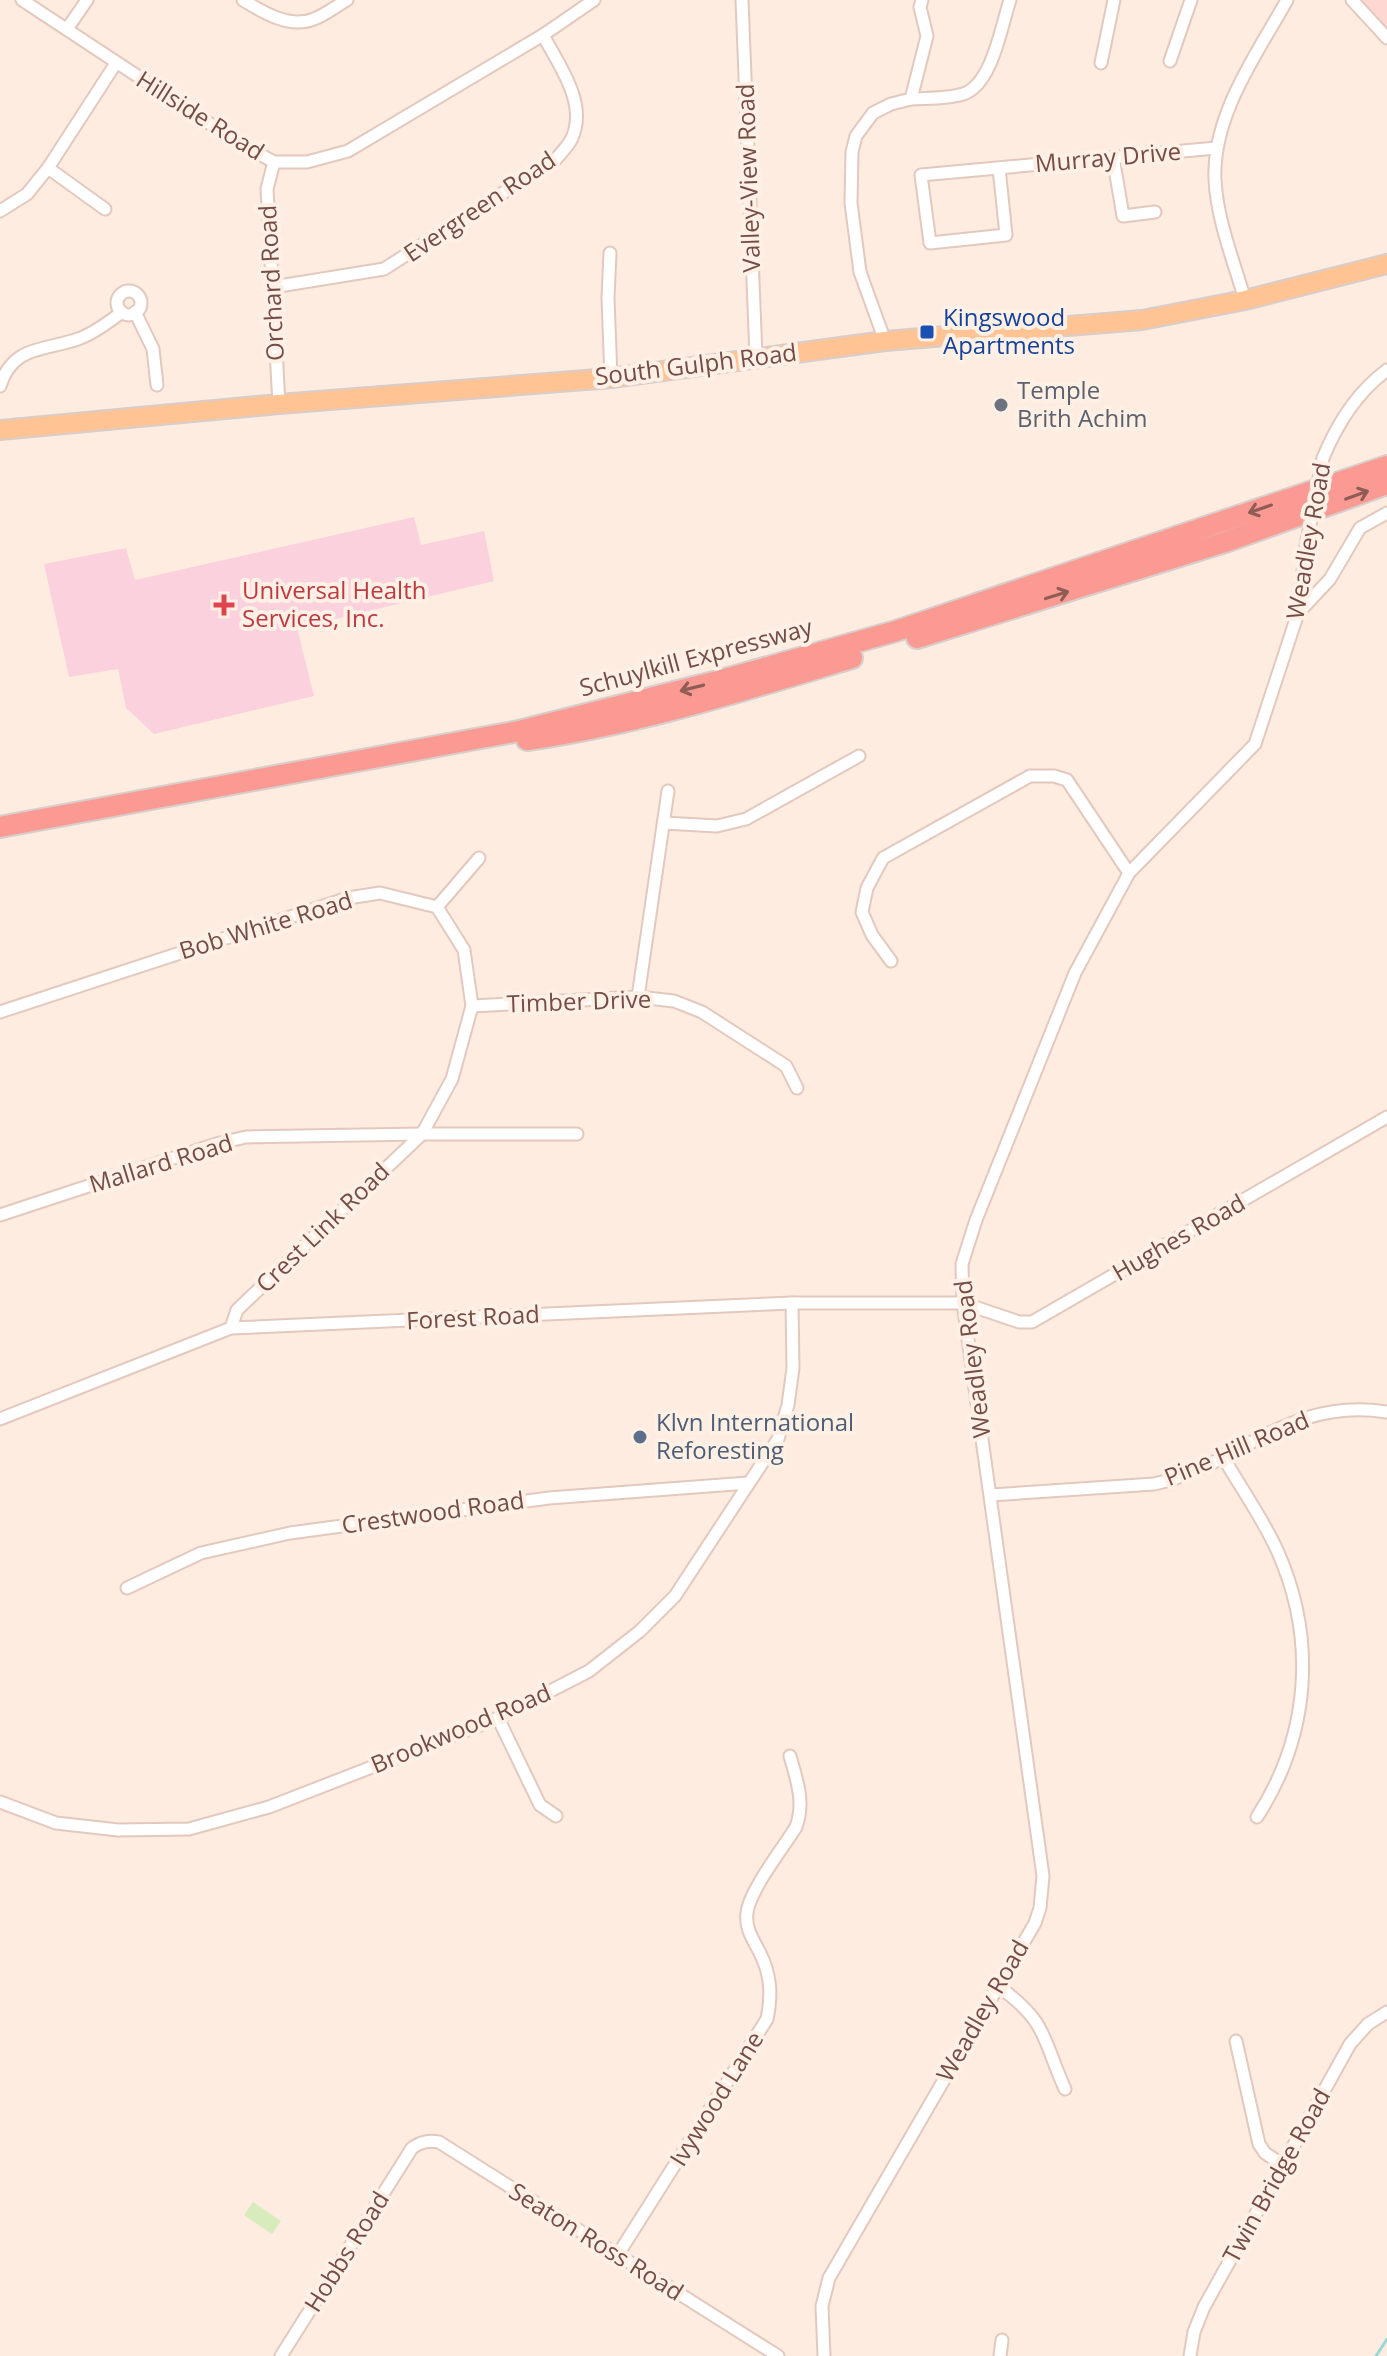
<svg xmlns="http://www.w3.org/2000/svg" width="1387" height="2356" viewBox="0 0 1387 2356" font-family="'Open Sans',sans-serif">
<rect width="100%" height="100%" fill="#fdecdf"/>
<path fill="#fed7d2" d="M1360 0H1387V29Z"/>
<path fill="#fbd1de" d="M414 517 421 545 484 531 494 581 297 628 314 696 154 734 126 708 118 669 69 677 44 564 126 548 135 580Z"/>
<path fill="#d8ebbd" d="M253 2202 281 2221 272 2234 244 2215Z"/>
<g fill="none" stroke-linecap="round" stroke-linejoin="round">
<path stroke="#99d9d7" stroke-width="3" d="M1376 2356 1387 2339"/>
<g stroke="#e3c8be" stroke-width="15">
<g id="minor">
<path d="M22 0 236 141 274 162H307L348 151 543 35 594 0"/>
<path d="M243 0C262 12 290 29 314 19 325 15 336 6 347 0"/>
<path d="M742 0 756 357"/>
<path d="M1352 0 1387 38"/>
<path d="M67 29 87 0"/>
<path d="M1170 61 1191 0"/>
<path d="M1101 63 1114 0"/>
<path d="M911 99C928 98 947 99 963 94 992 85 1001 27 1010 0"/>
<path d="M1113 157 1123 216 1155 212"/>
<path d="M274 162 267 189 279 404"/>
<path d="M48 168 105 209"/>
<path d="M999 168 1006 235 930 243 921 175 1216 148"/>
<path d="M0 211 27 194 48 168 116 63"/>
<path d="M610 253 608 298 611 378"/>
<path d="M273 287 384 269 556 159C561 153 569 145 572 138 588 103 558 64 543 35"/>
<circle cx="129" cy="303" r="12"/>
<path d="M1245 300C1234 262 1217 220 1215 180 1212 115 1257 54 1287 0"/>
<path d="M135 312 153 349 157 385"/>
<path d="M885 341 860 272 851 203 852 152 856 136 873 113 891 104 911 99 927 36 920 7 922 0"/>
<path d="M0 386C13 345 44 351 78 339 93 334 109 322 122 312"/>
<path d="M1323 458C1337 424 1357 392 1387 370"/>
<path d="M1299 612 1330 579 1360 528 1387 513"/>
<path d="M664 823 717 826 746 819 859 756"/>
<path d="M437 907 479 858"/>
<path d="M891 961 872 935 862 912 867 888 883 858 1030 776H1054L1067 780 1129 873"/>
<path d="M638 997 668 791"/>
<path d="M472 1006 638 997 674 1001 702 1012 786 1066 797 1088"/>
<path d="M0 1012 348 898 380 893 437 907 464 950 472 1006 452 1079 422 1134 237 1310 231 1328"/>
<path d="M0 1215 216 1144 246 1137 422 1134H577"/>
<path d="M0 1419 231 1328 792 1303H963L1019 1322H1032L1387 1117"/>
<path d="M1222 1455C1240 1487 1262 1517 1277 1550 1317 1639 1310 1735 1257 1817"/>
<path d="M991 1495 1154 1484C1239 1466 1288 1396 1387 1412"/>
<path d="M127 1588 201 1553 290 1533 549 1498 748 1483"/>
<path d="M498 1718 540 1805 556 1816"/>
<path d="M0 1802 56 1823 118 1830 189 1829 269 1807 498 1718 589 1671 640 1631 675 1596 778 1439 788 1405 793 1368 792 1303"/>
<path d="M998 1986C1048 2022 1042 2038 1065 2089"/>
<path d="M1236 2041 1259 2144 1265 2153 1283 2165"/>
<path d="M617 2256 767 2019C772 1995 771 1975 760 1953 753 1939 745 1929 747 1913 749 1891 783 1848 796 1827 805 1802 797 1781 790 1756"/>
<path d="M281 2356 412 2148C421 2142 428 2140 439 2142L778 2356"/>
<path d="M824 2356 822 2306 829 2278 1035 1923 1040 1908 1043 1876 963 1303 962 1264 976 1220 1075 973 1129 873 1255 744 1298 613 1306 546"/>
<path d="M1000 2356 1002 2340"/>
<path d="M1190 2356 1194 2332 1204 2307 1350 2044 1368 2024 1387 2012"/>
</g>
</g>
<g stroke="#d8cdcb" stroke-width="22">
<path id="primary" d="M0 430 279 404 611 378 885 341 1142 320 1245 300 1387 264"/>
</g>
<g stroke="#d8cdcb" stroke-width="24">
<g id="motorway">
<path d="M917 638 1228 541 1387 484"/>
<path d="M527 740C638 724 745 690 852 658"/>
<path d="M0 827 519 731 718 681 896 631 1387 466"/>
</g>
</g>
<use href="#minor" stroke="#fff" stroke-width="11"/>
<use href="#primary" stroke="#ffc394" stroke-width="18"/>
<use href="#motorway" stroke="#fa9a92" stroke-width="20"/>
<g stroke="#e3c8be" stroke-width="15" stroke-linecap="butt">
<path id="minor-bridge" d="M1306 546 1323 458"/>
</g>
<use href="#minor-bridge" stroke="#fff" stroke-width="11"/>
</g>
<defs><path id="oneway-shaft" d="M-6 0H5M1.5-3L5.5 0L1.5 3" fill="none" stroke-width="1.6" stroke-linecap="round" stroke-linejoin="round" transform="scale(2)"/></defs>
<g stroke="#8f5d55">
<use href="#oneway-shaft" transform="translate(1357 495) rotate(-20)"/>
<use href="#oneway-shaft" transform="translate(1260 509) rotate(161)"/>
<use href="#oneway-shaft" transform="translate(1057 595) rotate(-17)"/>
<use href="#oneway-shaft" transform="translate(692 688) rotate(166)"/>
</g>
<rect fill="#1a4fb4" stroke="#fff0e6" stroke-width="3" x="919" y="324" width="16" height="16" rx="4"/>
<circle fill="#6b7280" stroke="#fff0e6" stroke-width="3" cx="1001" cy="405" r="8"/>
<path fill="#e0444e" stroke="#fff0e6" stroke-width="3" d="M220 593h8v8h8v8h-8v8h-8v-8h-8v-8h8z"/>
<circle fill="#5c6f8a" stroke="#fff0e6" stroke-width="3" cx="640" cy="1437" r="8"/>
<g text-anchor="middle" stroke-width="8" stroke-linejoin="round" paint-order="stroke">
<g font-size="24" fill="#744e46" stroke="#fff0e6">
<text transform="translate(200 116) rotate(32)" y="8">Hillside Road</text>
<text transform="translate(1108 158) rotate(-5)" y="8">Murray Drive</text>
<text transform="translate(749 178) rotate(-92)" y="8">Valley-View Road</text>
<text transform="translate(480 207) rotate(-34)" y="8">Evergreen Road</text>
<text transform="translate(272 283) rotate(-93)" y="8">Orchard Road</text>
<text transform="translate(696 365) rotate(-7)" y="8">South Gulph Road</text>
<text transform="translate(1309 541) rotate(-80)" y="8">Weadley Road</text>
<text transform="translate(696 658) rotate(-15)" y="8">Schuylkill Expressway</text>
<text transform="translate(266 926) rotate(-17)" y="8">Bob White Road</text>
<text transform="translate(579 1002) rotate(-2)" y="8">Timber Drive</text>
<text transform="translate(161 1164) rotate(-17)" y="8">Mallard Road</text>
<text transform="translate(323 1228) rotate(-44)" y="8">Crest Link Road</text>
<text transform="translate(1179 1238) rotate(-30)" y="8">Hughes Road</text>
<text transform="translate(473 1318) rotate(-3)" y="8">Forest Road</text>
<text transform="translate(973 1359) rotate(-97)" y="8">Weadley Road</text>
<text transform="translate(1237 1449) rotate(-23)" y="8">Pine Hill Road</text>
<text transform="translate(433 1513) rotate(-8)" y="8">Crestwood Road</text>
<text transform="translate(461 1729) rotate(-23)" y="8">Brookwood Road</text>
<text transform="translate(983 2011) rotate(-60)" y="8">Weadley Road</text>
<text transform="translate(717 2099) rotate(-58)" y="8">Ivywood Lane</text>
<text transform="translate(1277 2176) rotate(-61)" y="8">Twin Bridge Road</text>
<text transform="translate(596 2242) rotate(32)" y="8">Seaton Ross Road</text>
<text transform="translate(347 2252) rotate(-58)" y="8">Hobbs Road</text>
</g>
<g font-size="24" fill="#164399" stroke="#fff0e6" text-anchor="start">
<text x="943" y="326">Kingswood<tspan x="943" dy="28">Apartments</tspan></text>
</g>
<g font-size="24" fill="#5b616d" stroke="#fff0e6" text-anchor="start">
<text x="1017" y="399">Temple<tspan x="1017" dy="28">Brith Achim</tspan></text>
</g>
<g font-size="24" fill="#be3a42" stroke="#fff0e6" text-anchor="start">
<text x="242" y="599">Universal Health<tspan x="242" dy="28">Services, Inc.</tspan></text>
</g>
<g font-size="24" fill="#4e5e75" stroke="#fff0e6" text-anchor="start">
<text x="656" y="1431">Klvn International<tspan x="656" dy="28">Reforesting</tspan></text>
</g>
</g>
</svg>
